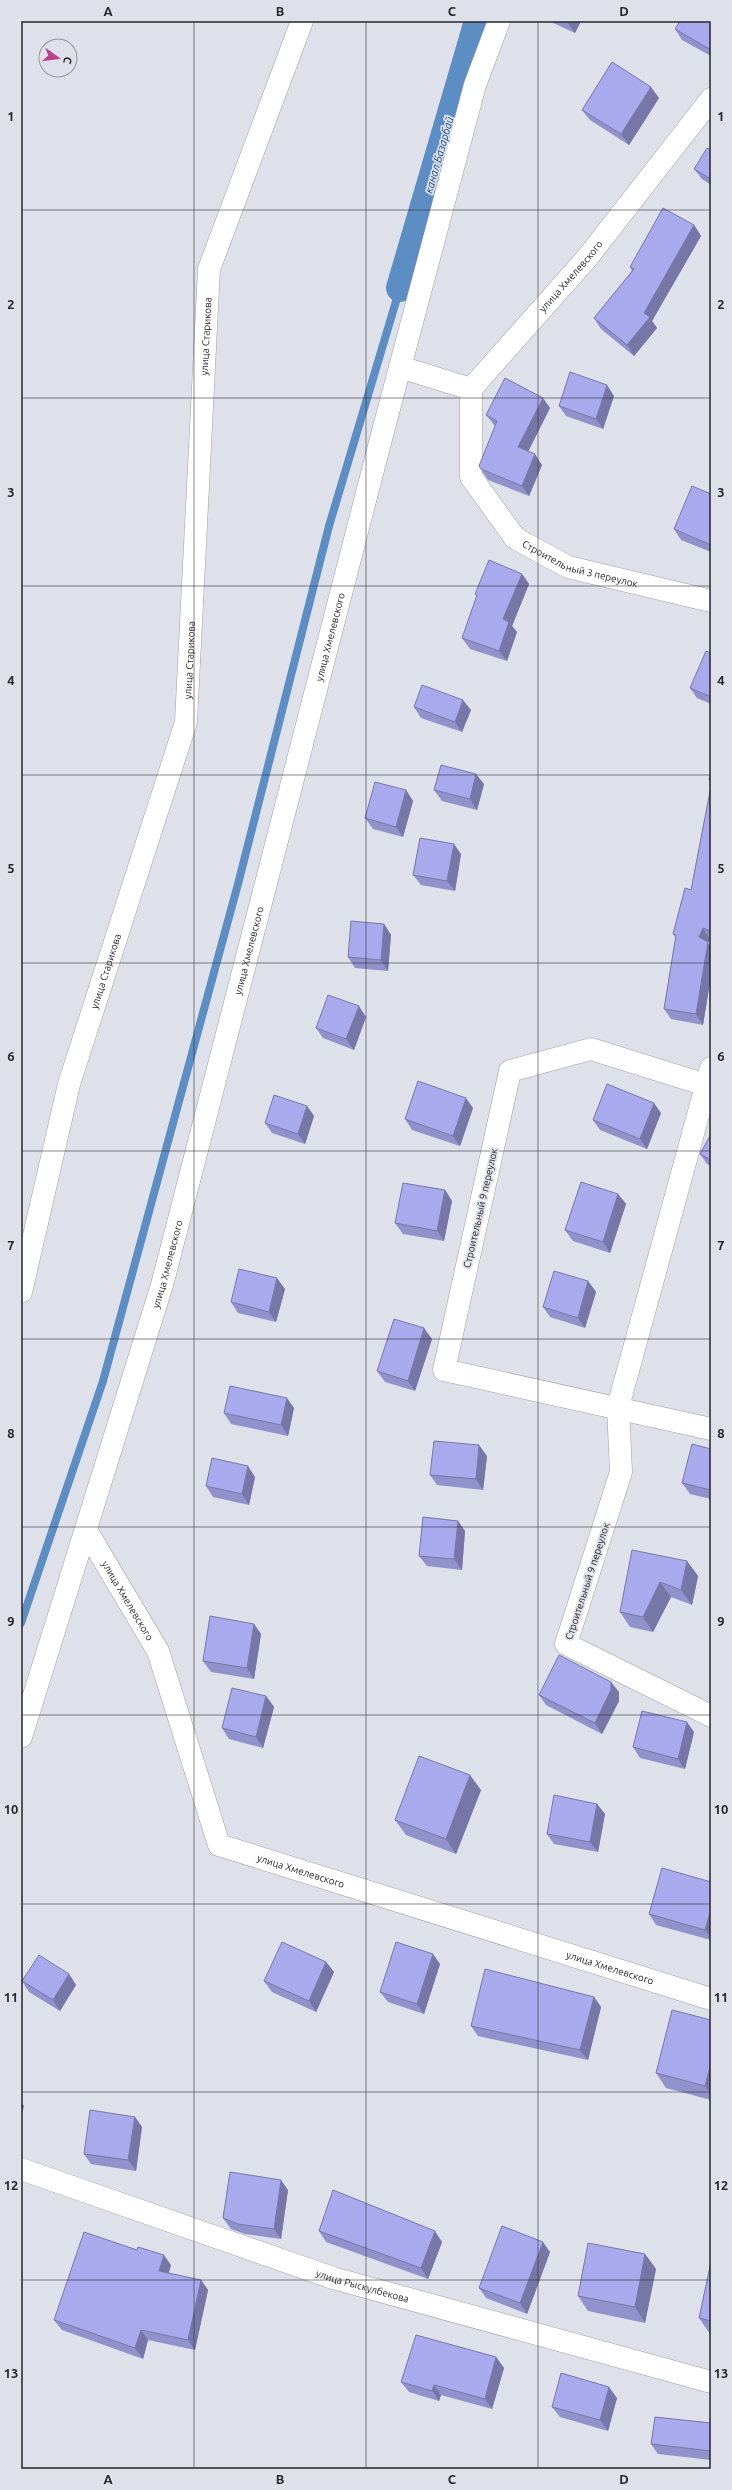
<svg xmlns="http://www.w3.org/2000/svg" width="732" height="2490" viewBox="0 0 732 2490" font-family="Ubuntu,sans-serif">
<rect width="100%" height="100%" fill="#dee0ea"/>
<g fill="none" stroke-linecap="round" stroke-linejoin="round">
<path stroke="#5d8ec3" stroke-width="8" d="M21 1623 103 1381 238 884 329 526 400 288"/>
<path stroke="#5d8ec3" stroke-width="28" d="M400 288 478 21"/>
<g stroke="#9ea0a9" stroke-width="23">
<g id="street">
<path id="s1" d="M400 367 471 389 587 258 711 99"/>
<path id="s2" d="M471 389V477L515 538 568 567 711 601"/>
<path d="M711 1068 618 1407 621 1472 566 1644 711 1716"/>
<path d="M706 1085 591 1049 510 1071 444 1370 711 1429"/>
<path id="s3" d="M21 1292 69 1084 186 722 209 269 302 21"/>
<path id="s4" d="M86 1530 158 1651 219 1845 711 1999"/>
<path id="s5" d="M21 1737 162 1285 382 435 475 85 499 21"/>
<path id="s6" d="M21 2169 333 2278 711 2382"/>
</g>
</g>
<use href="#street" stroke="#fff" stroke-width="22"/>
</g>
<g fill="#9192cc">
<path d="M549 21H581L575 33Z"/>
<path d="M711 21V56L682 40 675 29Z"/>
<path d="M659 98 629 145 590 120 582 110Z"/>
<path d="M711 149V185L702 179 694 169Z"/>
<path d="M694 225 701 236 652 321 657 328 634 356 601 329 594 318 632 271 630 267Z"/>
<path d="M614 396 603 429 566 416 559 406Z"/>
<path d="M550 408 528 451 542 465 529 496 488 480 479 466 495 426 486 415Z"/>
<path d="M711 494V552L681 540 674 529Z"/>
<path d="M522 574 529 584 512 626 517 632 507 661 470 649 462 638 477 596 475 594Z"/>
<path d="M711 653V704L697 698 690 688Z"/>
<path d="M414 707 471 710 462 732 421 718Z"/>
<path d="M484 784 477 810 442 801 434 790Z"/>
<path d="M711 786V939H710L708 943 711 947V976L703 1025 671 1019 664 1009 676 938 673 934 691 890Z"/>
<path d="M406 790 413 801 403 837 373 829 365 818Z"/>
<path d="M461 854 455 891 421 885 413 875Z"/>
<path d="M384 924 391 935 388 971 355 968 348 957Z"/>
<path d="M366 1017 354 1050 323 1038 316 1028Z"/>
<path d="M307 1106 314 1116 305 1144 272 1133 265 1123Z"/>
<path d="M473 1108 460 1146 412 1130 405 1119Z"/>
<path d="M661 1113 647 1149 600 1130 593 1120Z"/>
<path d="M711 1134V1166L707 1164 700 1154Z"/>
<path d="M445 1190 452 1201 444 1241 403 1234 395 1223Z"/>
<path d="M618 1194 626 1204 610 1253 573 1241 565 1230Z"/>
<path d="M588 1281 596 1292 585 1328 550 1317 543 1307Z"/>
<path d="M285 1289 276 1322 238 1313 231 1302Z"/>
<path d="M432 1339 415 1391 385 1382 377 1371Z"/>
<path d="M294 1408 288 1436 231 1424 224 1413Z"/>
<path d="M711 1449V1499L690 1494 682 1483Z"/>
<path d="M487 1456 483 1490 437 1485 430 1475Z"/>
<path d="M255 1477 249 1505 213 1497 206 1486Z"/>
<path d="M458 1521 465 1531 462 1570 427 1566 419 1556Z"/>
<path d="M687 1561 698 1576 692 1605 671 1597 653 1632 630 1627 620 1612Z"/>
<path d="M254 1624 261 1634 254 1679 211 1672 203 1661Z"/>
<path d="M619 1692V1701L602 1734 546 1705 539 1695Z"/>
<path d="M266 1696 274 1707 263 1748 229 1739 222 1728Z"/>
<path d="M694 1732 685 1769 640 1758 633 1747Z"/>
<path d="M481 1790 456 1854 406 1835 395 1820Z"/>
<path d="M597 1804 605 1814 598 1852 554 1844 547 1834Z"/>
<path d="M711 1882V1940L656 1925 649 1914Z"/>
<path d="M326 1962 334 1972 316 2012 272 1992 264 1981Z"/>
<path d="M440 1964 424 2014 388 2002 380 1992Z"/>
<path d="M69 1974 76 1985 60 2011 29 1992 22 1981Z"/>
<path d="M594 1997 601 2007 588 2060 478 2036 471 2026Z"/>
<path d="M711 2020V2100L666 2088 656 2073Z"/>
<path d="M135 2117 142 2127 136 2171 91 2164 84 2154Z"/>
<path d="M288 2190 281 2239 245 2234 231 2229 223 2218Z"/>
<path d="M319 2231 442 2242 428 2279 326 2242Z"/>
<path d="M550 2252 527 2314 486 2298 479 2288Z"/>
<path d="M645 2254 656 2269 645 2323 588 2311 578 2296Z"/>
<path d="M711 2262V2334H710L699 2318Z"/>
<path d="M171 2265 169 2273 201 2280 208 2290 195 2350 148 2340 143 2359 62 2330 54 2320Z"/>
<path d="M496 2357 504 2368 492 2409 441 2395 439 2401 409 2392 401 2382Z"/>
<path d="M617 2398 608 2431 560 2417 552 2407Z"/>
<path d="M711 2423V2460L658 2454 651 2444Z"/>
</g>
<g fill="#7677a6">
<path d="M569 21H581L575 33 568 23Z"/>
<path d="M651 87 659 98 629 145 621 134Z"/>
<path d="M694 225 701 236 652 321 657 328 634 356 627 345 644 313Z"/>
<path d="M607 385 614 396 603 429 596 419Z"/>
<path d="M543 398 550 408 525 458 518 447Z"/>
<path d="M535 454 542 465 529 496 522 486Z"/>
<path d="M522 574 529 584 512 626 517 632 507 661 499 651 503 619Z"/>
<path d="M463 700 471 710 462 732 455 722Z"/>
<path d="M476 774 484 784 477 810 470 799Z"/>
<path d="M406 790 413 801 403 837 396 827Z"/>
<path d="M454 844 461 854 455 891 447 881Z"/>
<path d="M384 924 391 935 388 971 381 960Z"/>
<path d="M703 928 710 939 708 943 711 947V976L703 1025 696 1014 699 937Z"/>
<path d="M359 1006 366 1017 354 1050 346 1039Z"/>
<path d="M466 1098 473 1108 460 1146 453 1136Z"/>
<path d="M654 1103 661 1113 647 1149 640 1139Z"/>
<path d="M307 1106 314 1116 305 1144 298 1134Z"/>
<path d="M445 1190 452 1201 444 1241 437 1231Z"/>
<path d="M618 1194 626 1204 610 1253 603 1242Z"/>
<path d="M277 1278 285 1289 276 1322 269 1312Z"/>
<path d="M588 1281 596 1292 585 1328 578 1318Z"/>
<path d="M424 1328 432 1339 415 1391 408 1381Z"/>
<path d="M287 1398 294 1408 288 1436 281 1425Z"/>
<path d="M479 1445 487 1456 483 1490 476 1479Z"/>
<path d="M248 1466 255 1477 249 1505 242 1494Z"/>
<path d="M458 1521 465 1531 462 1570 454 1559Z"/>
<path d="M687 1561 698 1576 692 1605 681 1590Z"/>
<path d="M660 1582 671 1597 653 1632 643 1617Z"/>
<path d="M254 1624 261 1634 254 1679 247 1668Z"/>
<path d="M611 1682 619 1692V1701L602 1734 595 1723Z"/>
<path d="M266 1696 274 1707 263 1748 256 1737Z"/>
<path d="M687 1722 694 1732 685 1769 678 1759Z"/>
<path d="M470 1775 481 1790 456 1854 446 1839Z"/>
<path d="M597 1804 605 1814 598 1852 590 1842Z"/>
<path d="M711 1909V1938L705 1930Z"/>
<path d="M433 1954 440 1964 424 2014 417 2004Z"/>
<path d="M326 1962 334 1972 316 2012 309 2001Z"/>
<path d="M69 1974 76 1985 60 2011 53 2000Z"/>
<path d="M594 1997 601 2007 588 2060 580 2050Z"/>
<path d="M711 2063V2095L705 2086Z"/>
<path d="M21 2102 24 2106 21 2116Z"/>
<path d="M135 2117 142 2127 136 2171 128 2160Z"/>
<path d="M281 2180 288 2190 281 2239 274 2229Z"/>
<path d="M435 2231 442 2242 428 2279 421 2268Z"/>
<path d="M543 2242 550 2252 527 2314 520 2303Z"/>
<path d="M645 2254 656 2269 645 2323 635 2307Z"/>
<path d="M164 2255 171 2265 166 2281 159 2271Z"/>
<path d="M201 2280 208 2290 195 2350 188 2340Z"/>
<path d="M141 2330 148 2340 143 2359 135 2348Z"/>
<path d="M496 2357 504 2368 492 2409 485 2399Z"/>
<path d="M434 2385 441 2395 439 2401 432 2391Z"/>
<path d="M609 2387 617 2398 608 2431 600 2420Z"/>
</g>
<g fill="#a9aaed" stroke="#7677a6">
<path d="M680 21H711V50L675 29Z"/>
<path d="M612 62 651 87 621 134 582 110Z"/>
<path d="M707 148 711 150V149V179L694 169Z"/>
<path d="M663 208 694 225 644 313 650 317 627 345 594 318 634 269 630 267Z"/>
<path d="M570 372 607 385 596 419 559 406Z"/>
<path d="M505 378 543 398 518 447 535 454 522 486 481 469 479 466 497 421 486 415Z"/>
<path d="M692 486 711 494V545L674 529Z"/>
<path d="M489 560 522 574 503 619 509 622 499 651 462 638 477 595 475 594Z"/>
<path d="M706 651 711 653V697L690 688Z"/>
<path d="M422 685 463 700 455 722 414 707Z"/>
<path d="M441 765 476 774 470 799 434 790Z"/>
<path d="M711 771V781L709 780Z"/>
<path d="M375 782 406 790 396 827 365 818Z"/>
<path d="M711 786V931L703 928 699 937 708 942 696 1014 664 1009 676 935 673 934 685 888 691 890Z"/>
<path d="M420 838 454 844 447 881 413 875Z"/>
<path d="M351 921 384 924 381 960 348 957Z"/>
<path d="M328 995 359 1006 346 1039 316 1028Z"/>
<path d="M418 1081 466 1098 453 1136 405 1119Z"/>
<path d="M607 1084 654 1103 640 1139 593 1120Z"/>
<path d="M274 1095 307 1106 298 1134 265 1123Z"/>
<path d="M711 1134V1160L700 1154Z"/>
<path d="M581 1182 618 1194 603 1242 565 1230Z"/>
<path d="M403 1183 445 1190 437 1231 395 1223Z"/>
<path d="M239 1269 277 1278 269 1312 231 1302Z"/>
<path d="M554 1271 588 1281 578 1318 543 1307Z"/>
<path d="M394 1319 424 1328 408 1381 377 1371Z"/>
<path d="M230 1386 287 1398 281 1425 224 1413Z"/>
<path d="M434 1441 479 1445 476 1479 430 1475Z"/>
<path d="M692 1444 711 1449V1490L682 1483Z"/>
<path d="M212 1458 248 1466 242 1494 206 1486Z"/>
<path d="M423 1517 458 1521 454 1559 419 1556Z"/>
<path d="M632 1550 687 1561 681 1590 660 1582 643 1617 620 1612Z"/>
<path d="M210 1616 254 1624 247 1668 203 1661Z"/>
<path d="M559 1655 611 1682V1690L595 1723 539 1695Z"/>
<path d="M232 1688 266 1696 256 1737 222 1728Z"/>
<path d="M642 1711 687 1722 678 1759 633 1747Z"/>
<path d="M419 1756 470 1775 446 1839 395 1820Z"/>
<path d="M554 1795 597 1804 590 1842 547 1834Z"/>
<path d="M662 1868 711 1882V1909L705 1930 649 1914Z"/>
<path d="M282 1942 326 1962 309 2001 264 1981Z"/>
<path d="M396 1942 433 1954 417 2004 380 1992Z"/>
<path d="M39 1955 69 1974 53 2000 22 1981Z"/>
<path d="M485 1969 594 1997 580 2050 471 2026Z"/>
<path d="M672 2010 711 2020V2063L705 2086 656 2073Z"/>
<path d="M90 2110 135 2117 128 2160 84 2154Z"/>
<path d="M230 2172 281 2180 274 2229 238 2224 223 2218Z"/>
<path d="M333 2190 435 2231 421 2268 319 2231Z"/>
<path d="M502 2226 543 2242 520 2303 479 2288Z"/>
<path d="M84 2232 137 2250 138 2247 164 2255 159 2271 201 2280 188 2340 141 2330 135 2348 54 2320Z"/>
<path d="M588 2243 645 2254 635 2307 578 2296Z"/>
<path d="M711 2262V2321L699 2318Z"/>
<path d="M416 2335 496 2357 485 2399 434 2385 432 2391 401 2382Z"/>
<path d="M561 2373 609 2387 600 2420 552 2407Z"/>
<path d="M655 2417 711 2423V2451L651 2444Z"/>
</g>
<path fill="none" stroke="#252629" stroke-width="1" stroke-opacity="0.55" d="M194 21V2469M366 21V2469M538 21V2469M21 210H711M21 398H711M21 586H711M21 775H711M21 963H711M21 1151H711M21 1339H711M21 1527H711M21 1715H711M21 1904H711M21 2092H711M21 2280H711"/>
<g text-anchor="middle" stroke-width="3.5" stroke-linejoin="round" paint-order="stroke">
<g font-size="10" fill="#252629" stroke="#dee0ea">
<text dy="4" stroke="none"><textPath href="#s1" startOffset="225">улица Хмелевского</textPath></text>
<text dy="4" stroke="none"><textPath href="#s3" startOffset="980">улица Старикова</textPath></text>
<text dy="4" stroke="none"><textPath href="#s2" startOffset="234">Строительный 3 переулок</textPath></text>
<text dy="4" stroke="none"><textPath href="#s5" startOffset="1143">улица Хмелевского</textPath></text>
<text dy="4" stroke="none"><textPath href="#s3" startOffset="656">улица Старикова</textPath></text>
<text dy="4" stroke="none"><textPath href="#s5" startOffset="819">улица Хмелевского</textPath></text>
<text dy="4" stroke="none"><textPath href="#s3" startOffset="332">улица Старикова</textPath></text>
<text transform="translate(480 1208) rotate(-77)" y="4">Строительный 9 переулок</text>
<text dy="4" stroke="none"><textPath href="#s5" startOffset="495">улица Хмелевского</textPath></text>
<text transform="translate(587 1581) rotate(-72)" y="4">Строительный 9 переулок</text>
<text dy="4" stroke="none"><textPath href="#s4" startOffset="82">улица Хмелевского</textPath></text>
<text dy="4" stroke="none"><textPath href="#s4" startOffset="430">улица Хмелевского</textPath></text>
<text dy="4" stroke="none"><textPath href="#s4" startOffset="754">улица Хмелевского</textPath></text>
<text dy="4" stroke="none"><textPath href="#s6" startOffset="361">улица Рыскулбекова</textPath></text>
</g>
<g font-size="11" font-style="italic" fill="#174d7f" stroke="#dee0ea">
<text transform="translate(439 155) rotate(-74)" y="4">канал Базарбай</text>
</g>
</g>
<rect width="732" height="2490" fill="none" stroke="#dee0ea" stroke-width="44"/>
<g transform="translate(58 58) rotate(104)"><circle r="19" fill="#dee0ea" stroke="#94969d"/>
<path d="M0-3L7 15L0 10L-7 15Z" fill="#bc408f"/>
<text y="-6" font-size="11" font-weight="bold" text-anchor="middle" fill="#252629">С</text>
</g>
<rect x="22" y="22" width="688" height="2446" fill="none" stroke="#252629" stroke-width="1.5"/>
<g font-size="13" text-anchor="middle" font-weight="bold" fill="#252629">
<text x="108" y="16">A</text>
<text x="280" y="16">B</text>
<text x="452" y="16">C</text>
<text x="624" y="16">D</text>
<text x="11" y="121">1</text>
<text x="721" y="121">1</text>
<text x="11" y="309">2</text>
<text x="721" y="309">2</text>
<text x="11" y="497">3</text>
<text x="721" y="497">3</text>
<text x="11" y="685">4</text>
<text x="721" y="685">4</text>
<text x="11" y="873">5</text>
<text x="721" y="873">5</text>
<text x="11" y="1061">6</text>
<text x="721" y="1061">6</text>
<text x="11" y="1250">7</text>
<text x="721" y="1250">7</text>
<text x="11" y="1438">8</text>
<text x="721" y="1438">8</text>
<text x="11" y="1626">9</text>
<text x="721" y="1626">9</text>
<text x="11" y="1814">10</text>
<text x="721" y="1814">10</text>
<text x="11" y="2002">11</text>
<text x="721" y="2002">11</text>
<text x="11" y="2190">12</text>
<text x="721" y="2190">12</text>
<text x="11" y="2378">13</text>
<text x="721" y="2378">13</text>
<text x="108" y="2484">A</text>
<text x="280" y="2484">B</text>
<text x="452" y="2484">C</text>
<text x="624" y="2484">D</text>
</g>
</svg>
